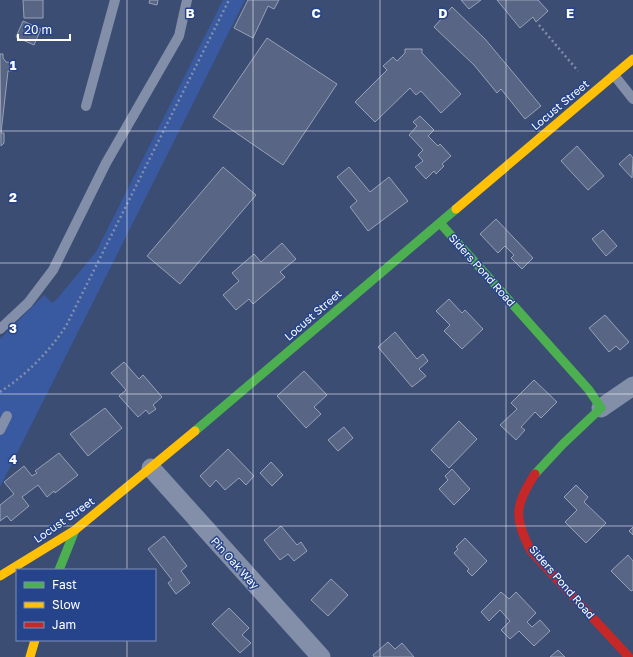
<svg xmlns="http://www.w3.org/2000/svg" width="633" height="657" viewBox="0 0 633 657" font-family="'Golos Text',sans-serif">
<rect width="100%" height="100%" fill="#3c4d74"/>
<path fill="#395aa0" d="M223 0H245L0 487V339L44 295 52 303 57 299 96 252Z"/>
<g fill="#586584" stroke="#97a1b7">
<path d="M23 0H43V18H24Z"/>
<path d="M150 0H158L157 5 149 3Z"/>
<path d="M248 0H279L274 9 268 6 253 38 234 28Z"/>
<path d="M461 0H481L469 9Z"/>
<path d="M497 0H538L548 11 536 22 533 17 520 28Z"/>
<path d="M452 7 485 39 541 106 525 119 501 89 497 93 474 65 434 27Z"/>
<path d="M23 21 41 29 34 45 16 37Z"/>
<path d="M267 38 337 84 283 165 213 117Z"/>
<path d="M405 49H422V53L461 94 441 113 421 91 416 95 410 88 375 122 355 102 387 70 383 66 393 57 397 61 405 53Z"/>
<path d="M0 54H3V58L6 62 13 63 12 71H8L1 133H4V143L1 146Z"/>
<path d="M420 116 434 130 428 136 438 146 440 144 451 156 442 164 444 166 436 174 434 171 426 179 415 167 423 161 418 155 423 150 409 135 417 126 413 122Z"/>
<path d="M577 146 604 176 588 190 561 161Z"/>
<path d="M630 154 633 158 632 178 619 164Z"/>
<path d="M223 167 256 195 180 284 147 256Z"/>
<path d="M349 167 370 192 389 177 408 201 368 231 350 207 357 201 337 177Z"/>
<path d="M496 219 533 258 522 269 511 258 514 255 505 246 498 253 480 234Z"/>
<path d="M603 230 617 246 606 256 592 239Z"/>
<path d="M282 243 296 259 280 272 285 277 253 304 249 299 236 310 223 295 239 281 232 273 254 254 261 262Z"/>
<path d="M449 299 462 313 465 310 483 329 462 349 444 331 450 325 436 311Z"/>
<path d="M605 315 629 342 620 350 616 346 609 352 589 328Z"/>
<path d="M395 332 417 359 423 354 428 361 419 369 426 376 412 387 378 347Z"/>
<path d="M124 362 139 379 143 375 162 397 153 405 156 409 149 414 146 410 138 417 119 396 126 390 111 373Z"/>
<path d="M304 371 327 395 314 407 321 414 306 428 277 396Z"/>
<path d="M534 380 557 402 541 418 535 412 521 427 525 430 516 440 500 425 517 409 511 403Z"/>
<path d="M105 408 122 428 88 456 70 434Z"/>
<path d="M459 421 477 439 449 468 431 450Z"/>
<path d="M344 427 353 438 338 451 328 440Z"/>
<path d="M228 449 254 476 246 485 239 478 225 490 216 480 210 487 200 476Z"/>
<path d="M59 453 78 475 55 493 54 491 47 497 38 485 22 497 29 506 11 521 7 516 0 521V505L14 494 4 482 24 466 32 476 37 473 35 471Z"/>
<path d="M271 462 283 475 272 486 260 473Z"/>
<path d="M452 469 470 489 454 505 439 489 448 480 445 476Z"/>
<path d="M576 485 588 497 584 502 606 523 586 543 565 522 577 510 564 497Z"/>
<path d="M281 526 297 545 301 542 307 551 294 561 288 554 280 560 264 540Z"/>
<path d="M633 527V535L629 531Z"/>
<path d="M164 536 187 566 181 571 190 583 176 594 168 583 172 580 148 549Z"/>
<path d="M465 538 487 561 472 576 467 571 469 569 454 553 458 549 456 547Z"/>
<path d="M628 555 633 561V590L631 591 611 571Z"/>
<path d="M331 579 348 595 328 616 311 600Z"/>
<path d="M501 592 509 599 516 592 536 613 527 622 532 627 540 620 550 631 534 646 519 631 510 639 501 630 510 621 500 610 489 621 481 612Z"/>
<path d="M229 608 249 628 242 635 251 643 240 653 212 624Z"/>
<path d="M388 642 395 649 402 643 414 657H374L373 655Z"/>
<path d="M558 650 565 657H550Z"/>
</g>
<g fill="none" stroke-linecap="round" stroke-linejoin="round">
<g stroke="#838ea8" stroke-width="2.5" stroke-dasharray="2 3" stroke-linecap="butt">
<path d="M539 25 578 71"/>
<path d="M0 392C26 375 49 352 66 326L229 0"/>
</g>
<g stroke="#838ea8" stroke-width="10">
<path d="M614 75 633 99"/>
<path d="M86 106 115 0"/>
<path d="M0 329 28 303 53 270 106 163 179 36 187 0"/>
<path d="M0 430 7 416"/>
</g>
<g stroke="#838ea8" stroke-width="19">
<path d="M601 408 633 386"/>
<path d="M151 468 321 657"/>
</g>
<g stroke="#4caf50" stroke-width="9">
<path d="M440 223 589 390 601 408 563 444 535 474"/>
<path d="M195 431 456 209"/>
<path d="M59 570 75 530"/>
</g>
<g stroke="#ffc107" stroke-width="9">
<path d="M456 209 633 59"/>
<path d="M0 576 75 530 195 431"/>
<path d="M30 657 35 640"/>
</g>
<path stroke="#c62828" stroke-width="9" d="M535 474C514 506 514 518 531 551L629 657"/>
</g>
<path fill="none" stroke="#fff" stroke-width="1" stroke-opacity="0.55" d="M127 0V570M253 0V657M380 0V657M506 0V657M0 131H633M0 263H633M0 394H633M0 526H633M127 640V657"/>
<g text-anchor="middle" stroke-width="3" stroke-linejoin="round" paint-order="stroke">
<g font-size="11" fill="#fff" stroke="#25448b">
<text transform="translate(560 105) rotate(-40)" y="4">Locust Street</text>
<text transform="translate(482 270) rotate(48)" y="4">Siders Pond Road</text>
<text transform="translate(313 315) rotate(-41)" y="4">Locust Street</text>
<text transform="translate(64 520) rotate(-35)" y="4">Locust Street</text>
<text transform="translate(235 563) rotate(48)" y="4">Pin Oak Way</text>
<text transform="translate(562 582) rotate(49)" y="4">Siders Pond Road</text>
</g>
</g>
<g font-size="13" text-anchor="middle" font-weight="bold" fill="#fff" stroke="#25448b" stroke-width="3" stroke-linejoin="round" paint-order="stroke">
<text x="190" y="18">B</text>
<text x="316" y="18">C</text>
<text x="443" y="18">D</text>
<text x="570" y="18">E</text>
<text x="13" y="70">1</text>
<text x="13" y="202">2</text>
<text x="13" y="333">3</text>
<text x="13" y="464">4</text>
</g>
<rect x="16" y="569" width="140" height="72" fill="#25448b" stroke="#7c8fb9"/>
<rect x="24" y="582" width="20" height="6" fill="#4caf50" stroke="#7c8fb9"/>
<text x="52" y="589" font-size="12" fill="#ffffff">Fast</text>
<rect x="24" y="602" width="20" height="6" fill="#ffc107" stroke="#7c8fb9"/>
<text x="52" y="609" font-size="12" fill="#ffffff">Slow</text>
<rect x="24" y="622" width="20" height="6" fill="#c62828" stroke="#7c8fb9"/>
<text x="52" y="629" font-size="12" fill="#ffffff">Jam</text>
<path d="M18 34v6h52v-6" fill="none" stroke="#ffffff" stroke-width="2"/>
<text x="24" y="34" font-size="12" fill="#ffffff" stroke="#25448b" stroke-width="3" paint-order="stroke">20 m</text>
</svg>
